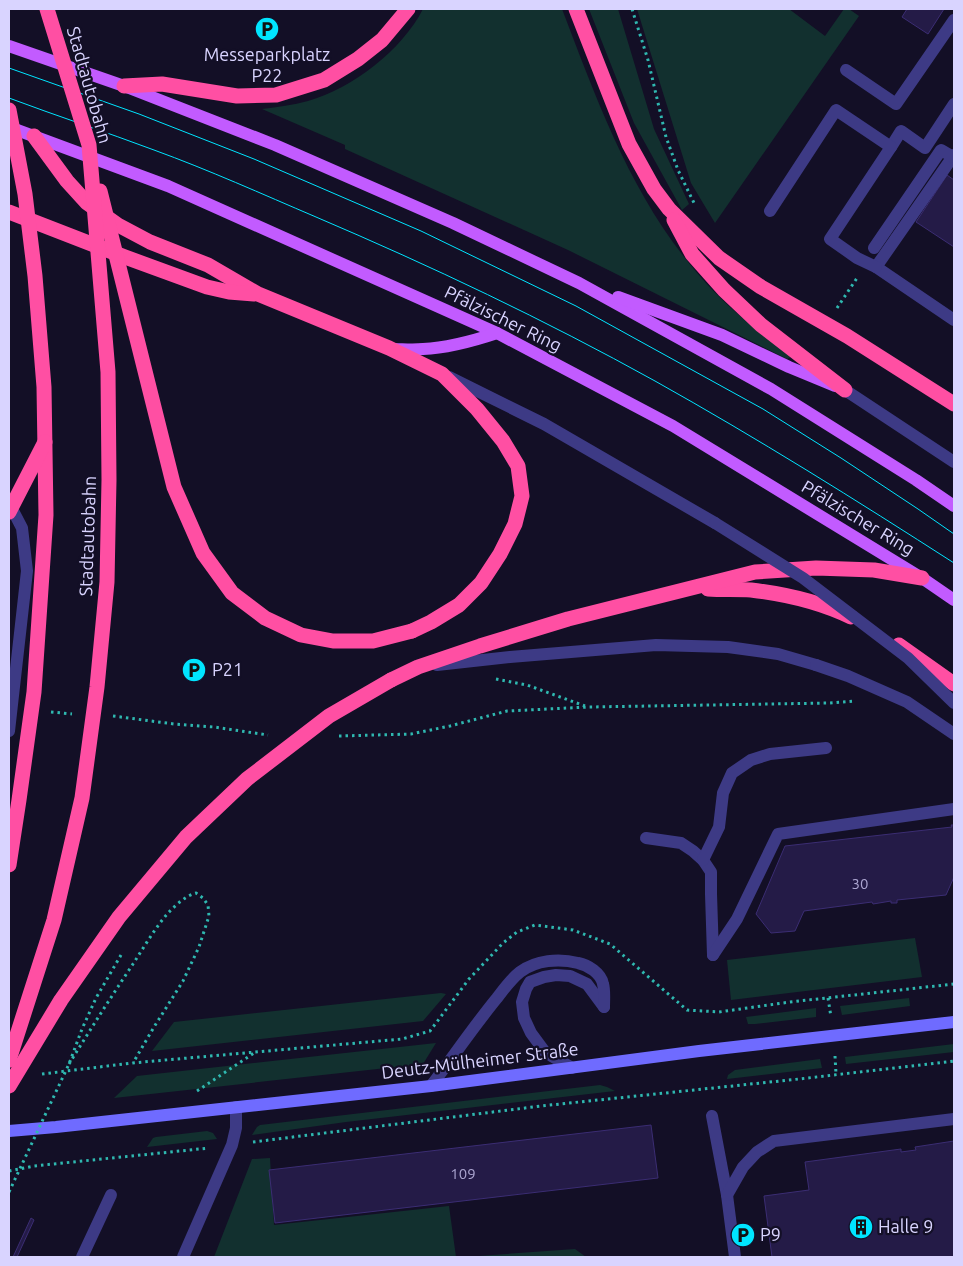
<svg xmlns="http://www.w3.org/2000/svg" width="963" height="1266" viewBox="0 0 963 1266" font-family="Ubuntu,sans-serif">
<rect width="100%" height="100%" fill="#130f26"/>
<g fill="#12302f">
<path d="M423 9H562C598 103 631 196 698 274 725 306 758 331 791 357L787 359 568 250 345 149V145L262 109C278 107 293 105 308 101 353 88 402 50 423 9Z"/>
<path d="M589 9H618L654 129 689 204 682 210 634 123Z"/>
<path d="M637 9H789L825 36 844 9H849L859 16 715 223 691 183Z"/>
<path d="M915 938 922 977 731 1000 727 960Z"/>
<path d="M441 993 446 994 423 1021 152 1051 174 1022Z"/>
<path d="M909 998 910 1006 842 1015 840 1006Z"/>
<path d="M816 1008V1017L755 1024H748L746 1017Z"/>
<path d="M436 1043 423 1064 114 1098 137 1076Z"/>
<path d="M954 1044V1052L846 1064 845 1057Z"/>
<path d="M820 1059 822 1068 727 1079 728 1075 735 1070Z"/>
<path d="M600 1085 607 1087 615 1091 346 1122 252 1135 257 1127 260 1125Z"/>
<path d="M207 1131 213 1133 217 1139 147 1147 153 1138 156 1137Z"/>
<path d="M270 1158 274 1225 449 1206 456 1257H214L252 1159Z"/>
<path d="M575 1249 586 1257H465Z"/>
</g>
<g fill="#241b47" stroke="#3b2d73">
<path d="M907 9H944L928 34 902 17Z"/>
<path d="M947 175 954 180V247L916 222Z"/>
<path d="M951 825H954V877L946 895 897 900V903H891V901L873 904 872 902 804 911 795 931 771 933 756 914 785 846 952 827Z"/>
<path d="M651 1125 658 1178 275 1223 269 1170Z"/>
<path d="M954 1141V1257H772L764 1196 809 1190 805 1162 901 1149V1152L916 1150 915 1147Z"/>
<path d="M31 1218 34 1220 17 1257H13Z"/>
</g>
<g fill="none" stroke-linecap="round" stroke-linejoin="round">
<g stroke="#2fb8b0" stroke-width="3" stroke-dasharray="2.5 4" stroke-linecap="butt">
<path d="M632 9 648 60 666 137 678 170 694 203"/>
<path d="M837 308 857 278"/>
<path d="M496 679 527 685 585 706"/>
<path d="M51 712 72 714"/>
<path d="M113 716 174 724 214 727 268 735"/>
<path d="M339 736 411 734 450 726 507 711 589 707 830 703 855 701"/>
<path d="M828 998 831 1017"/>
<path d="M835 1056 836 1074"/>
<path d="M69 1064C90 1030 111 997 133 964 144 947 155 928 168 913 176 905 185 896 196 893L203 898 208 905 209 916 199 947 183 981 154 1027 133 1063"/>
<path d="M42 1074 132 1063 402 1039 430 1031 469 979 503 943 517 932 535 925 573 930 610 944 687 1010 719 1012 790 1002 954 984"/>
<path d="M197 1091 254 1053"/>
<path d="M253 1142 541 1106 799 1079 954 1061"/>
<path d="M9 1171 34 1166 209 1148"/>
</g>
<g stroke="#3d3a85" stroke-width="12">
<path d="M846 70 896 104 954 20"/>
<path d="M891 147 901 131 925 148 954 104"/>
<path d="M954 155 876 267 954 320"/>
<path d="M770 211 836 110 891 147 830 239 857 258 876 267"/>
<path d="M874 248 941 150 953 157"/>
<path d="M449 377 544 424 715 523"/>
<path d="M845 390 954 462"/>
<path d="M9 503 22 528 27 571 9 731"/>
<path d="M437 665 510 657 656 645 728 647 778 654 816 665"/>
<path d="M646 838 681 843 693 851 703 860 711 872V894L713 955"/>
<path d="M703 860 719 827 723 793 732 773 751 760 770 754 826 748"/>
<path d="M713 955 737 919 778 834 954 809"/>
<path d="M572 1068 545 1052 531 1033 524 1018 522 1002 526 989 530 982 544 977 556 975 570 976 587 984 604 1007"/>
<path d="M431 1086C453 1057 474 1026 497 998 504 989 511 979 520 972 536 960 559 958 578 963 588 965 601 973 603 984 605 991 604 999 604 1007"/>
<path d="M712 1116 727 1195 735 1257"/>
<path d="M727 1195 743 1167 757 1152 774 1141 954 1119"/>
<path d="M82 1257 111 1195"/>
<path d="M183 1257 232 1145 236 1128V1107"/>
</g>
<path stroke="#6f6bff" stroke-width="12" d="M9 1131 56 1127 431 1086 699 1051 954 1022"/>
<g stroke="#c25bff" stroke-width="12">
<path d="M9 46 124 86 275 145 453 223 579 283 771 389 916 480 954 506"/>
<path d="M9 127 168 186 497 333 673 426 922 578 954 600"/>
<path d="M618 297 722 335 789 367 835 386"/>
<path d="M391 349C402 349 413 350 423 349 448 348 473 341 497 333"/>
</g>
<g stroke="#ff4fa3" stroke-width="15">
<path d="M576 9 629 144 654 189 669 209 719 258 761 287 847 336 954 404"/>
<path d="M124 86 162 84 237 96 276 95 324 80 358 59 382 40 408 9"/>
<path d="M34 136 67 181 87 203 118 225 150 242 208 265 258 294 389 348 442 374 477 409 503 441 518 466 522 496 515 524 500 554 481 583 459 605 431 622 412 631"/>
<path d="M9 212 125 257 207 287 229 292 254 294"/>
<path d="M674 220 692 254 724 290 761 325 845 390"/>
<path d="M708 589C722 590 737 589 751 590 785 594 820 602 851 617"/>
<path d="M899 645 954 684"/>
<path d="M391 680 418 667 480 646 568 619 755 572 816 568 874 570 922 578"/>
</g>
<g stroke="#00e5ff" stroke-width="1">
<path d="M9 68 139 114 254 159 421 231 576 306 763 409 841 458 918 509 954 534"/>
<path d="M9 98C57 116 106 132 154 150 209 170 262 194 316 217 431 266 545 320 655 381 757 438 856 500 954 563"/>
</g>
<path stroke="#2fb8b0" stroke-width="3" stroke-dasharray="2.5 4" stroke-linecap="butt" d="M9 1192 69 1064 82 1029 96 998 121 955"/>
<g stroke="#3d3a85" stroke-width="12">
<path d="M715 523 803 578 908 658 954 703"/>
<path d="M816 665 848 676 907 702 954 734"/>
</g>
<g stroke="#ff4fa3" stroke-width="15">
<path d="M9 110 25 194 35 276 44 387 46 515 34 692 19 800 9 865"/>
<path d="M100 191 174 487 203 553 232 593 265 618 301 635 333 641H373L412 631"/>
<path d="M9 512 45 442"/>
<path d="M9 1060 54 920 82 798 97 687 107 582 109 480 108 372 89 145 47 9"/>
<path d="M9 1086 61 1000 119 917 186 837 247 779 329 716 391 680"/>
</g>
</g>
<defs>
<g id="parking-disc" transform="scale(1.25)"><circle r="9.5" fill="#00e5ff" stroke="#130f26"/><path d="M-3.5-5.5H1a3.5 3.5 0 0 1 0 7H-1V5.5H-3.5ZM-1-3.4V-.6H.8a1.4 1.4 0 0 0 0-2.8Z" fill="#111"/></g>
<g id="building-disc" transform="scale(1.25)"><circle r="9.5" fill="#00e5ff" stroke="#130f26"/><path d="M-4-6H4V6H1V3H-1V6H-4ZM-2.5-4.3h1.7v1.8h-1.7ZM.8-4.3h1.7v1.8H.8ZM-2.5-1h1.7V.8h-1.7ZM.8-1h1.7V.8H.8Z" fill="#111"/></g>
</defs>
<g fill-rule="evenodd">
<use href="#parking-disc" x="267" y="29"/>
<use href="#parking-disc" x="194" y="670"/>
<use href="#building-disc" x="861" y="1227"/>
<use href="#parking-disc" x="743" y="1235"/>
</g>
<g text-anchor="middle" stroke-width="4.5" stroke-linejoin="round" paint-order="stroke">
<g font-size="15" fill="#aca6d1">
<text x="860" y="889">30</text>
<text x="463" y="1179">109</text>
</g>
<g font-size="18" fill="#d9d4ff" stroke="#130f26" text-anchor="start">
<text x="267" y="61" text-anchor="middle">Messeparkplatz<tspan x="267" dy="21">P22</tspan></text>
<text x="212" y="676">P21</text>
<text x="878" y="1233">Halle 9</text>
<text x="760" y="1241">P9</text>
</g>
<g font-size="18" fill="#d9d4ff" stroke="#130f26">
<text transform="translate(89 85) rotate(74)" y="6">Stadtautobahn</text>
<text transform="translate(503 319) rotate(26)" y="6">Pfälzischer Ring</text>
<text transform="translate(858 518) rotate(31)" y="6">Pfälzischer Ring</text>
<text transform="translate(88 536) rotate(-88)" y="6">Stadtautobahn</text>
<text transform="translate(480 1061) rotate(-7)" y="6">Deutz-Mülheimer Straße</text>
</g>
</g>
<rect width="963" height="1266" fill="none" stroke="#d9d4ff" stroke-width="20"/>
</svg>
